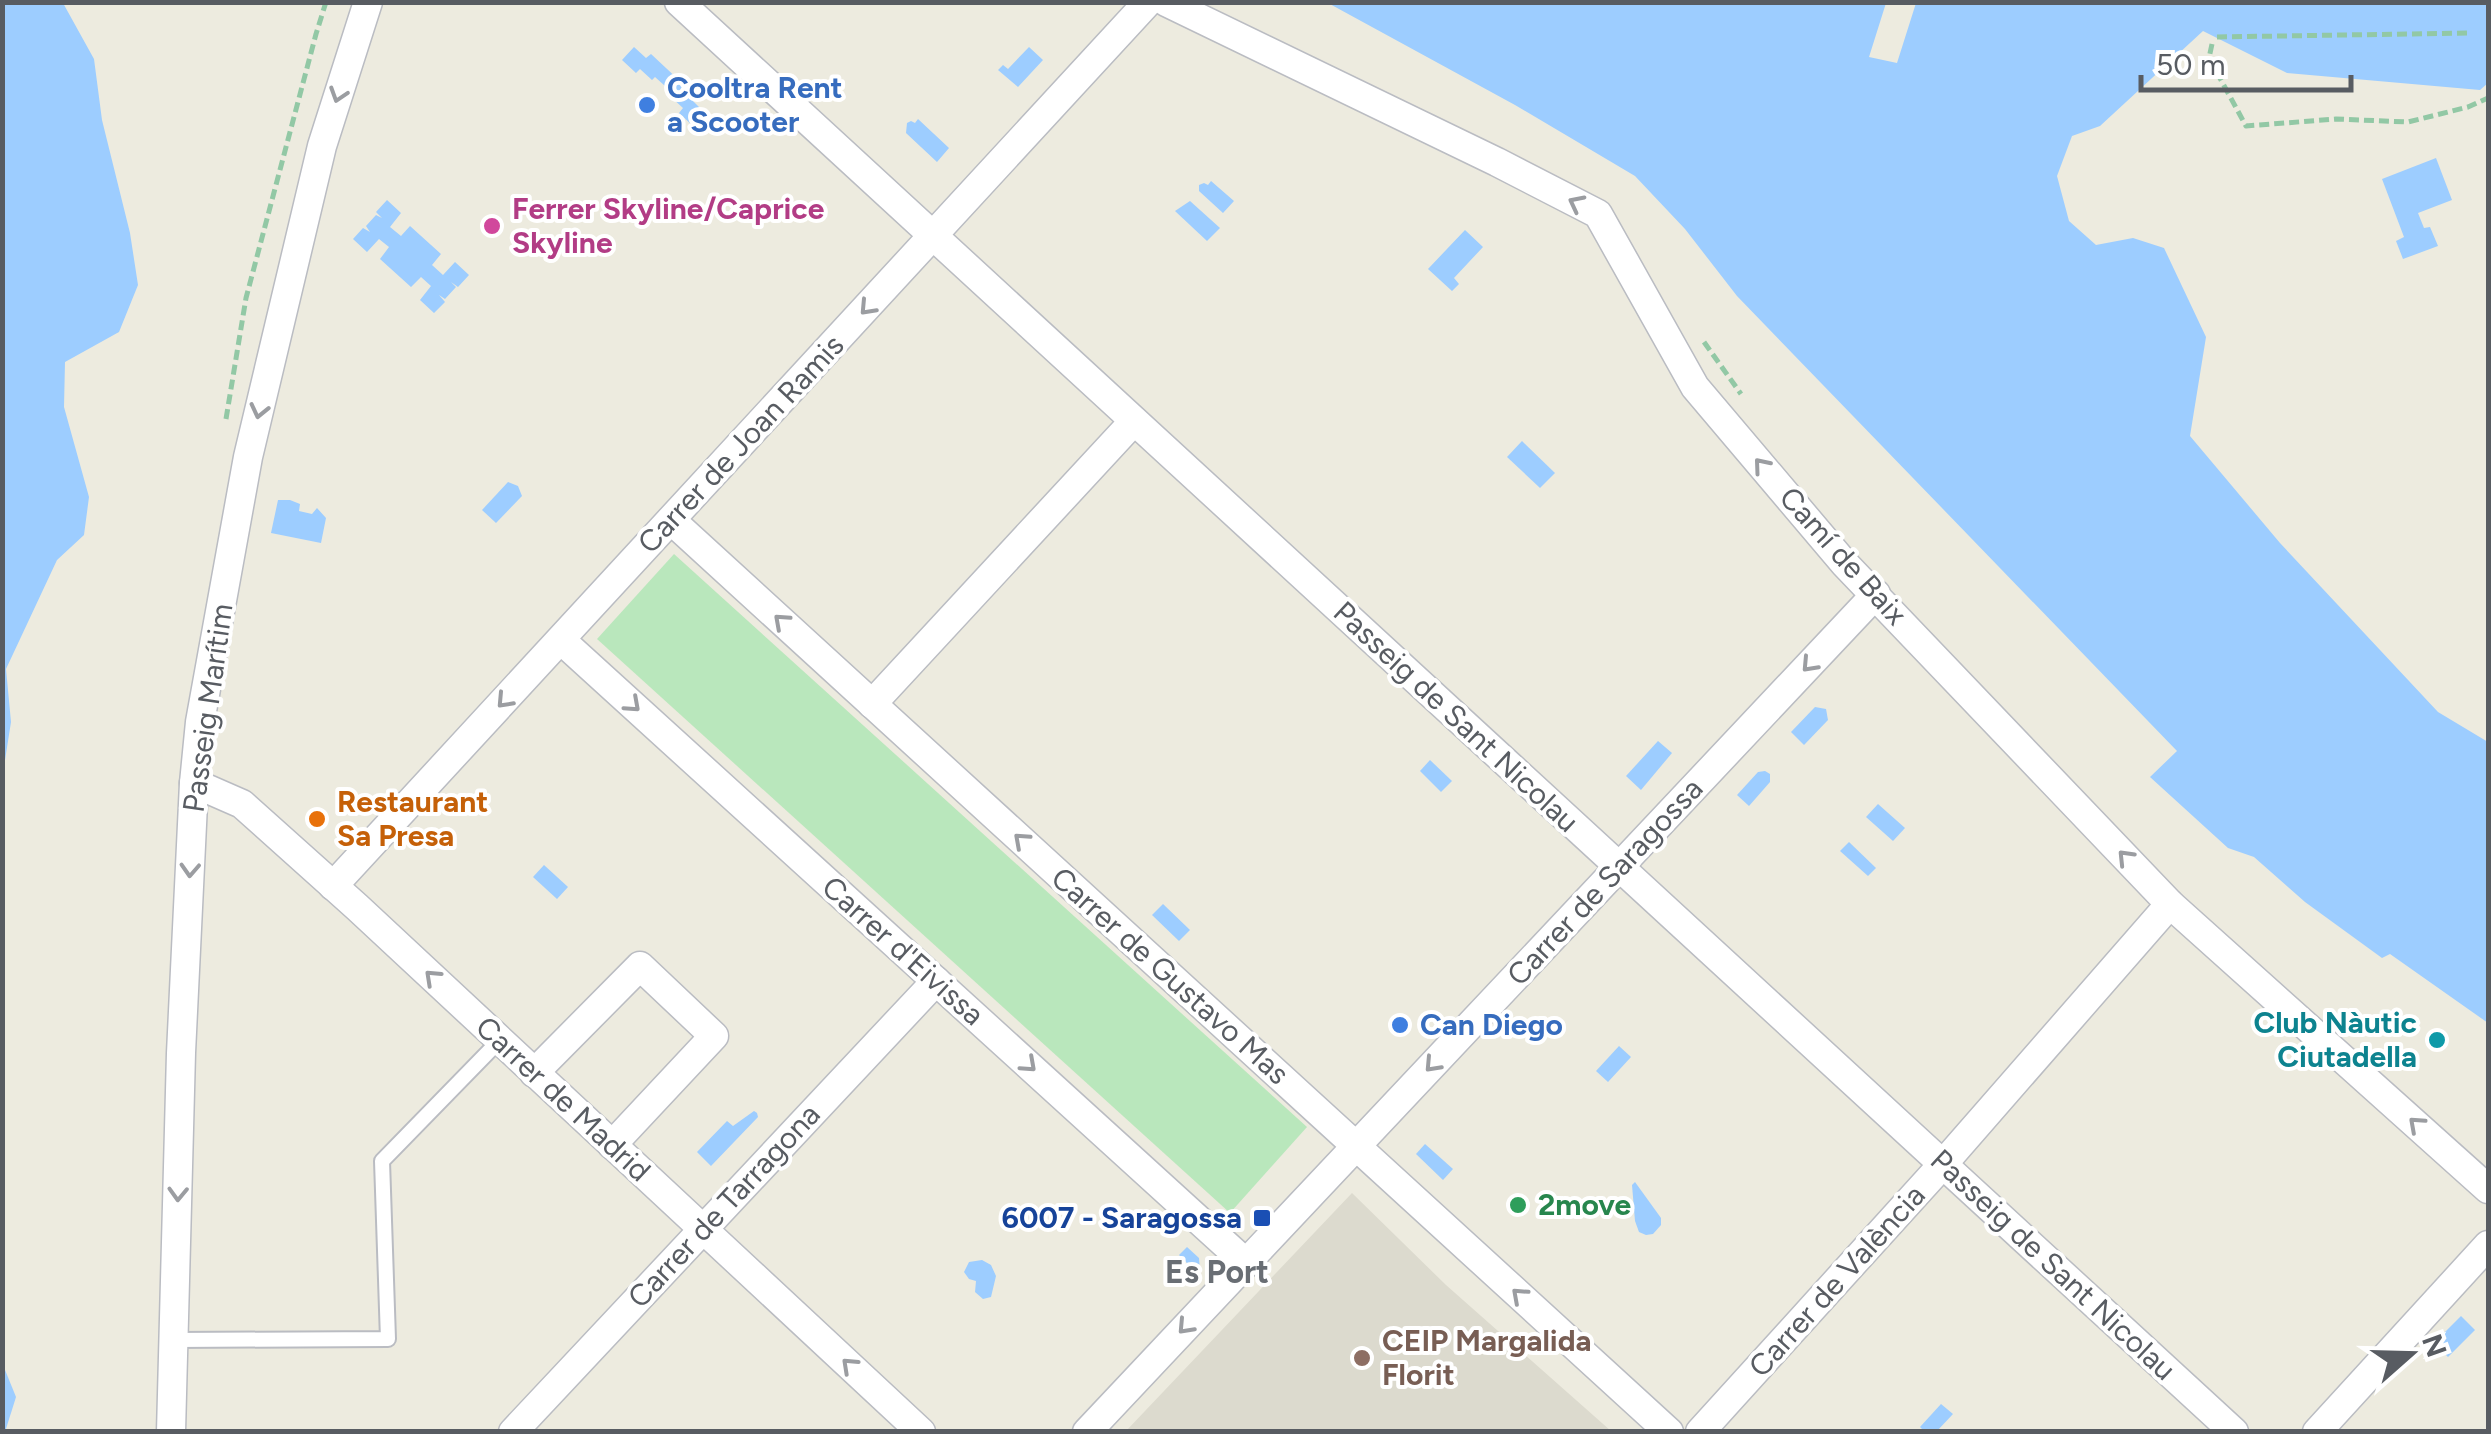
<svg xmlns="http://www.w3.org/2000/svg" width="2491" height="1434" viewBox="0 0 2491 1434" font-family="Figtree,sans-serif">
<rect width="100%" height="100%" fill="#edebdf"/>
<path fill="#dcdace" d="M1352 1193 1446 1285 1611 1431H1126Z"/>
<path fill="#b9e7bc" d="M674 554 1307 1127 1230 1213 597 639Z"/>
<g fill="#9dcdff">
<path d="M3 2 63 3 94 59 102 120 130 233 138 285 119 332 65 362 64 407 89 497 84 535 57 560 6 669 11 722 3 773Z"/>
<path d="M1328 3H1886L1869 57 1897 63 1916 3H2488V83L2480 90 2287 73 2203 31 2100 126 2072 136 2057 176 2069 221 2096 245 2133 238 2164 248 2206 337 2190 436 2280 543 2438 712 2488 742V1023L2390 954 2382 958 2305 902 2254 857 2228 848 2150 777 2177 751 1737 296 1685 229 1635 176 1515 105Z"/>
<path d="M634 47 646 58 651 54 697 97 693 101 705 113 693 126 679 113 683 108 671 97 674 94 655 77 652 80 640 69 636 73 622 60Z"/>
<path d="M1029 47 1043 60 1018 87 998 70 1003 65 1008 69Z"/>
<path d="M918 119 949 148 937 162 906 133 907 123 911 121 915 123Z"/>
<path d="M2436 158 2452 200 2418 213 2424 228 2430 227 2438 246 2403 259 2396 241 2404 237 2382 179Z"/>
<path d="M1211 181 1234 201 1223 213 1199 191V185L1204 183 1208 185Z"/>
<path d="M387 200 401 213 390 227 401 236 410 226 441 254 432 265 443 275 455 262 469 275 458 287 451 282 456 287 445 299 439 295 445 302 434 313 420 300 431 286 421 277 411 287 380 259 389 247 379 239 367 252 353 239 363 228 370 232 366 226 376 215 382 218 376 212Z"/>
<path d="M1190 201 1220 228 1207 241 1175 211Z"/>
<path d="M1465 230 1483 247 1454 278 1459 284 1452 291 1428 269Z"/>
<path d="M1522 441 1555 473 1540 488 1507 457Z"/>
<path d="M508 482 518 486 522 496 496 523 482 510Z"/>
<path d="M278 500H290L300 504 299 511 312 514 317 508 326 518 321 543 271 533Z"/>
<path d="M1815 707 1826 709 1828 720 1804 745 1791 732Z"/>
<path d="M1658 741 1672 753 1641 790 1626 776Z"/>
<path d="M1430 760 1452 781 1441 792 1420 771Z"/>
<path d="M1765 771 1770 774V782L1749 806 1737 795 1758 772Z"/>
<path d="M1878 804 1905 828 1893 841 1866 817Z"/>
<path d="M1849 842 1876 868 1868 876 1840 851Z"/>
<path d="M544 865 568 887 557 899 533 877Z"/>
<path d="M1163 904 1190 930 1179 941 1152 915Z"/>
<path d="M1619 1046 1631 1057 1608 1082 1596 1071Z"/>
<path d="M754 1111 757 1113 758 1117 711 1166 697 1152 727 1121 733 1126Z"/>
<path d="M1425 1144 1453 1169 1443 1180 1416 1154Z"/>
<path d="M1635 1182 1661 1218V1225L1653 1234 1646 1235 1639 1232 1635 1221 1632 1185Z"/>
<path d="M1187 1247 1199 1258 1200 1270 1186 1284 1177 1276 1188 1264 1179 1255Z"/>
<path d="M982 1260 991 1265 996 1276 991 1297 983 1299 975 1292 976 1281 969 1279 964 1272 969 1262Z"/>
<path d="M2461 1316 2475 1330 2448 1357 2434 1343Z"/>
<path d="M3 1365 16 1397 5 1432 2 1431Z"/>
<path d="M1941 1404 1953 1414 1937 1431H1924L1920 1427Z"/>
</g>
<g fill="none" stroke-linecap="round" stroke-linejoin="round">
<g stroke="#babcc2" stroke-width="18">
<path id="lane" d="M174 1340 388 1339 382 1161 499 1041"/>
</g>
<g stroke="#babcc2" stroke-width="31">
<g id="street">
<path d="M679 2 2234 1432"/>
<path d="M1166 2 1497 162 1598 214 1695 387 1844 563 2170 904 2488 1189"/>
<path d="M671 520 1669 1432"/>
<path d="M561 640 1246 1263"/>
<path d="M872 704 1134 421"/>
<path d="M194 783 242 804 357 907 921 1432"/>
<path d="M333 886 1148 2"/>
<path d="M534 1073 640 966 714 1036 612 1145"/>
<path d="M171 1432 181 1053 194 783 200 722 248 457 322 146 368 2"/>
<path d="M513 1432 936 981"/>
<path d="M1087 1432 1876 594"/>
<path d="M1700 1432 1943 1164 2170 904"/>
<path d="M2317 1432 2488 1245"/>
</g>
</g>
<g stroke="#92c8a5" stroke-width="5" stroke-dasharray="10 5" stroke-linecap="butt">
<path d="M2217 37 2471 33"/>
<path d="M2212 44 2209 58 2246 126 2336 119 2408 122 2468 107 2488 98"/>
<path d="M1704 342 1741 394"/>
<path d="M226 419 246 298 316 34 326 2"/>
</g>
<use href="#lane" stroke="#fff" stroke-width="14"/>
<use href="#street" stroke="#fff" stroke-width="28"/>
</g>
<defs><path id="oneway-chevron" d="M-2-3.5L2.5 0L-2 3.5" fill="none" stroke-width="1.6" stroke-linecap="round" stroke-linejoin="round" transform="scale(2.5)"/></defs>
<g stroke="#9b9da1">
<use href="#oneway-chevron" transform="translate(338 95) rotate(108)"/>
<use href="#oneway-chevron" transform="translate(1576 203) rotate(-153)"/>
<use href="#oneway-chevron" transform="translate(867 308) rotate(133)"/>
<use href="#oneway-chevron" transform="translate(259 411) rotate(103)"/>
<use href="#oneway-chevron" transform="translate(1761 465) rotate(-130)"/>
<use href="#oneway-chevron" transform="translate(781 621) rotate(-138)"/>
<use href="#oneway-chevron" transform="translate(1809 665) rotate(133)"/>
<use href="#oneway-chevron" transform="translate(504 701) rotate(133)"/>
<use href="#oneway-chevron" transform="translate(633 705) rotate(42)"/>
<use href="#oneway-chevron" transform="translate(1021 840) rotate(-138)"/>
<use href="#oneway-chevron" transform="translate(2125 857) rotate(-134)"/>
<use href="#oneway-chevron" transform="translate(190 870) rotate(93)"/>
<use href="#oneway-chevron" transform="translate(432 977) rotate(-137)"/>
<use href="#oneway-chevron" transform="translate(1029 1065) rotate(42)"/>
<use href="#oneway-chevron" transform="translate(1432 1065) rotate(133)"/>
<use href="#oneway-chevron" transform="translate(2416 1124) rotate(-138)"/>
<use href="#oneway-chevron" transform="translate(178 1194) rotate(92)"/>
<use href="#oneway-chevron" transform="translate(1519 1295) rotate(-138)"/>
<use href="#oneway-chevron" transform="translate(1185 1327) rotate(133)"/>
<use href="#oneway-chevron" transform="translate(849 1365) rotate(-137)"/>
</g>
<g fill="#3f7fe0" stroke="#fff" stroke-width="4">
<circle cx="647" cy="105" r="10"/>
<circle cx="1400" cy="1025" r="10"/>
</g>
<circle fill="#d1479c" stroke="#fff" stroke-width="4" cx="492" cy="226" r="10"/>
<circle fill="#e8710a" stroke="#fff" stroke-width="4" cx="317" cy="819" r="10"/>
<circle fill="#0f9aa8" stroke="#fff" stroke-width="4" cx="2437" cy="1040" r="10"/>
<circle fill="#2e9e5b" stroke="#fff" stroke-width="4" cx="1518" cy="1205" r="10"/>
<rect fill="#1a4fb4" stroke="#fff" stroke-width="4" x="1252" y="1208" width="20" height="20" rx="5"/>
<circle fill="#8d6e63" stroke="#fff" stroke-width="4" cx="1362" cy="1358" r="10"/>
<g text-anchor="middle" stroke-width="8" stroke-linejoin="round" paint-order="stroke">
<g font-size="30" font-weight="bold" fill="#366cbe" stroke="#fff" text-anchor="start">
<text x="667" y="98">Cooltra Rent<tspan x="667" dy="34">a Scooter</tspan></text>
<text x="1420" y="1035">Can Diego</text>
</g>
<g font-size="30" font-weight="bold" fill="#b23c85" stroke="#fff" text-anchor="start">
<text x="512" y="219">Ferrer Skyline/Caprice<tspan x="512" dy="34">Skyline</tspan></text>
</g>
<g font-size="30" fill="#585c62" stroke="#fff">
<text transform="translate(741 444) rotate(-47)" y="10">Carrer de Joan Ramis</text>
<text transform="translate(1843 556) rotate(48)" y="10">Camí de Baix</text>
<text transform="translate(208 708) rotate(-82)" y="10">Passeig Marítim</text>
<text transform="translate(1456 717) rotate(43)" y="10">Passeig de Sant Nicolau</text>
<text transform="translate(1605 882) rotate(-47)" y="10">Carrer de Saragossa</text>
<text transform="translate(903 951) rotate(42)" y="10">Carrer d'Eivissa</text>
<text transform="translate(1170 976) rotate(42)" y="10">Carrer de Gustavo Mas</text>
<text transform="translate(563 1099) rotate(43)" y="10">Carrer de Madrid</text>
<text transform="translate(724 1206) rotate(-47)" y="10">Carrer de Tarragona</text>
<text transform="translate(2053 1265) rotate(43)" y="10">Passeig de Sant Nicolau</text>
<text transform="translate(1837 1281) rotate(-48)" y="10">Carrer de València</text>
</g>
<g font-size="30" font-weight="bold" fill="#c56008" stroke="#fff" text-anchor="start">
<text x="337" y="812">Restaurant<tspan x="337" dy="34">Sa Presa</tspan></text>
</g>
<g font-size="30" font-weight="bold" fill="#0d838f" stroke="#fff" text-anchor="end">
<text x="2417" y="1033">Club Nàutic<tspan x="2417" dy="34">Ciutadella</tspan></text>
</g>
<g font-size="30" font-weight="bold" fill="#27864d" stroke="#fff" text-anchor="start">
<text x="1538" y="1215">2move</text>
</g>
<g font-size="30" font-weight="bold" fill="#164399" stroke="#fff" text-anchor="end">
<text x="1242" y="1228">6007 - Saragossa</text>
</g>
<g font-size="30" font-weight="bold" fill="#785e54" stroke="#fff" text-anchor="start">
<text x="1382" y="1351">CEIP Margalida<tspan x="1382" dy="34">Florit</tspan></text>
</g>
<g font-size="32" font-weight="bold" fill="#696e74" stroke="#fff">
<text x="1217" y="1283">Es Port</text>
</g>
</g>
<rect width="2491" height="1434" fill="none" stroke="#585c62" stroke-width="10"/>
<g transform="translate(2411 1354) rotate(70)" stroke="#ffffff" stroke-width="8" paint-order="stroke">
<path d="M0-8L18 38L0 25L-18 38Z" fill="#585c62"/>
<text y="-15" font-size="28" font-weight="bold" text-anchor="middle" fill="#585c62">N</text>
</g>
<path d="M2141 75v15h210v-15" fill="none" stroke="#585c62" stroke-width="5"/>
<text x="2156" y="75" font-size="30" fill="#585c62" stroke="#ffffff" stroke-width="8" paint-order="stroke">50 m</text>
</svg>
